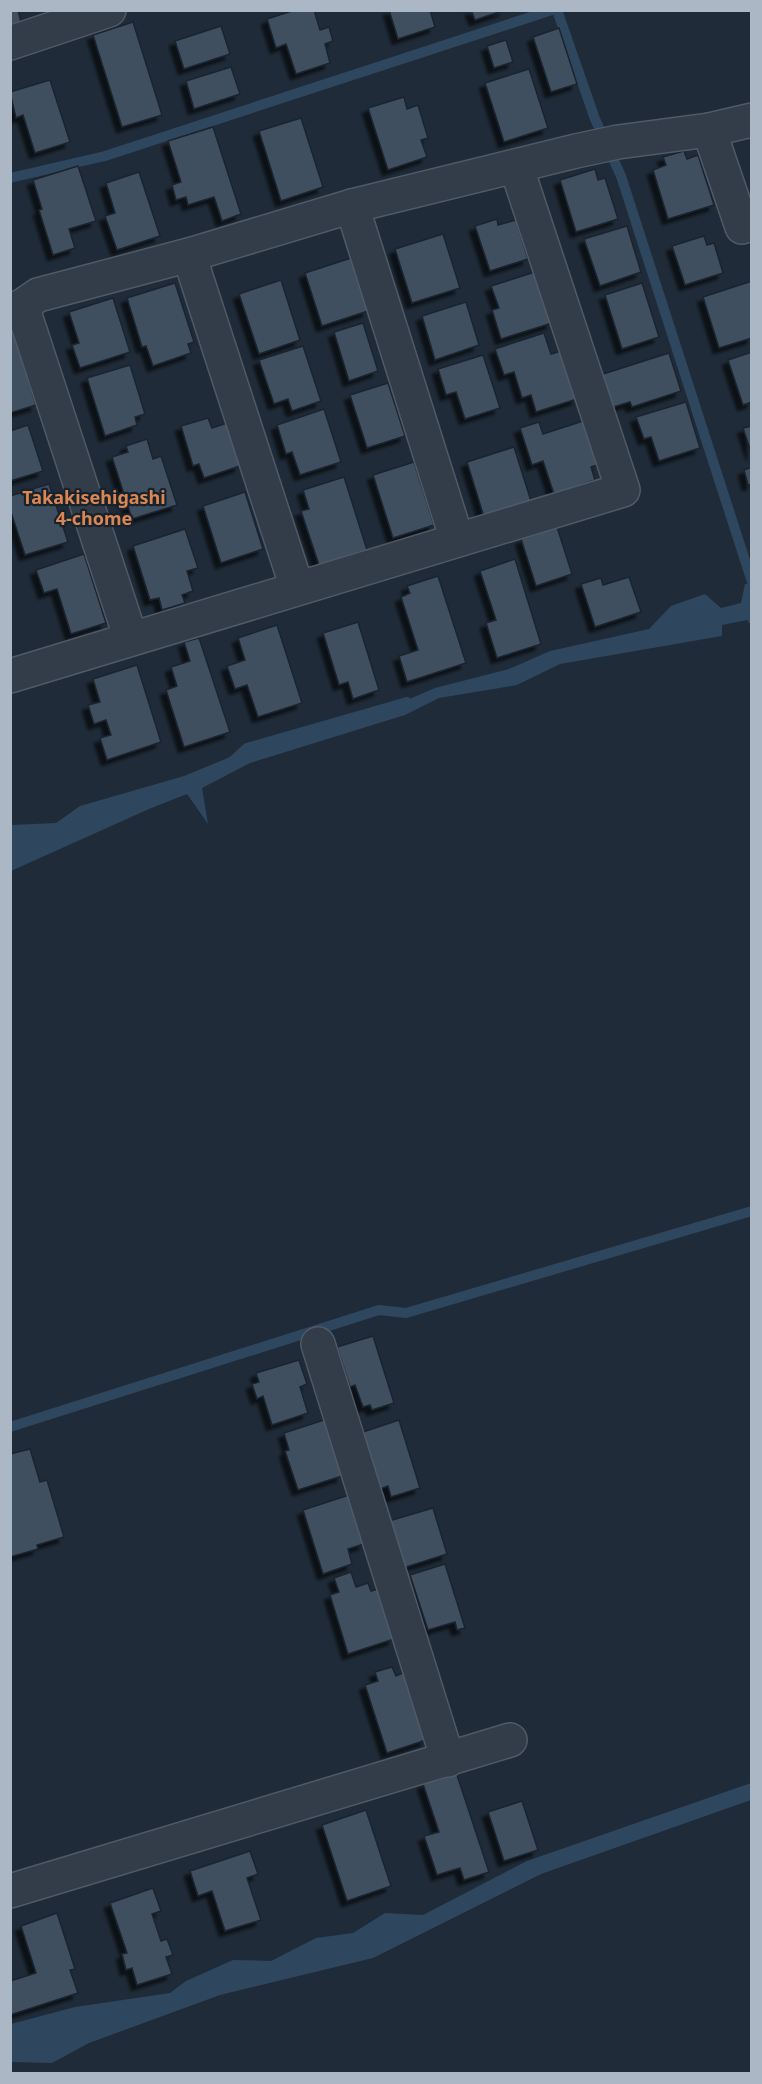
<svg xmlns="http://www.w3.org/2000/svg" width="762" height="2084" viewBox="0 0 762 2084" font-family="'Noto Sans',sans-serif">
<defs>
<filter id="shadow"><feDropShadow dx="-5.5" dy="5.5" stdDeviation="1.5" flood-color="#0009"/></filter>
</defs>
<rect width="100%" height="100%" fill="#1f2b38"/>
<g fill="#2f465f">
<path d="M745 584H751V625L747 620 722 625V636L560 664 517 685 439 698 405 715 250 763 202 788 208 824 187 794 149 809 11 871V825L56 823 80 806 184 776 240 753 386 709 435 688 509 669 550 651 649 629 671 606 705 594 721 608 741 603Z"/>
<path d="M751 1783V1800L541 1874 373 1958 220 1995 89 2043 52 2063 11 2062V2024L75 2007 170 1993 186 1981 233 1960 271 1961 316 1938 353 1933 385 1913 423 1915 527 1861Z"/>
</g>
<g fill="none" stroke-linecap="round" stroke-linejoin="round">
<g stroke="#2f465f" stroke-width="10">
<path d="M557 10 595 119 621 176 752 582"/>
<path d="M10 178 105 156 552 10"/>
<path d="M233 761 247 748 407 702"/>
<path d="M10 1427 379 1310 406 1313 752 1211"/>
</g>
</g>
<g fill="#415061" stroke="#1a242f" stroke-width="1.5" filter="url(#shadow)">
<path d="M10 10H18L21 22 10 25Z"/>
<path d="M295 10H314L320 30 329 27 333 41 325 44 330 63 296 74 286 44 276 48 267 19Z"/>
<path d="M389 10H430L435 27 398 39Z"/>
<path d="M471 10H505L475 20Z"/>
<path d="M133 22 162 115 122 127 93 35Z"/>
<path d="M221 26 230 54 184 69 175 41Z"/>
<path d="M559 28 577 84 551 92 533 37Z"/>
<path d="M506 40 513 62 494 68 487 46Z"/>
<path d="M231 67 240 94 194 109 186 81Z"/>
<path d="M529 69 548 128 504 142 485 83Z"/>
<path d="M50 80 70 142 35 153 23 115 16 118 10 92Z"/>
<path d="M404 97 407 109 418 105 428 138 421 140 427 157 388 170 368 108Z"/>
<path d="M301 118 323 187 281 201 259 131Z"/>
<path d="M213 127 241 214 222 221 214 197 188 205 186 197 176 200 172 185 181 182 168 141Z"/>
<path d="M684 151 687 159 698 155 714 205 668 219 653 170 666 165 663 157Z"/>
<path d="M78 166 96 221 69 229 75 248 53 255 39 210 42 209 33 180Z"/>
<path d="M595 169 598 180 605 178 618 219 576 232 560 180Z"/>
<path d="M139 172 160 236 117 250 105 216 115 213 106 183Z"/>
<path d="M497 219 498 225 516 220 528 259 490 271 475 226Z"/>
<path d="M627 226 641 272 600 286 584 239Z"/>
<path d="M443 234 460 288 412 303 395 249Z"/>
<path d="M704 236 707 245 714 243 723 273 685 285 672 246Z"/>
<path d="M351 258 368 311 322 326 305 273Z"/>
<path d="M535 272 552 323 501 339 492 310 499 308 491 286Z"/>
<path d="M281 280 300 340 259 354 239 294Z"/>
<path d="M752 281V338L719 348 703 297Z"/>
<path d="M175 283 194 342 188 344 191 353 153 366 146 346 142 347 127 298Z"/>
<path d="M642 283 659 337 622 349 605 295Z"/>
<path d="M113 298 130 352 80 368 72 345 79 343 69 312Z"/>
<path d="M466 302 479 345 435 360 422 316Z"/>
<path d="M363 323 378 371 349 381 334 332Z"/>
<path d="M13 331 36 405 10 413V332Z"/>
<path d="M544 333 551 354 561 351 577 399 536 412 531 395 522 398 514 372 504 375 495 349Z"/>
<path d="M303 346 321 401 292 411 288 399 274 404 259 360Z"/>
<path d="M752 352V402L743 405 728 360Z"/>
<path d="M669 353 681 391 632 407 630 402 610 408 600 375Z"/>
<path d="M483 355 500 408 465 419 456 392 446 395 438 369Z"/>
<path d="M130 365 145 414 135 417 137 425 105 436 87 378Z"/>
<path d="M388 383 405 436 367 448 350 395Z"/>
<path d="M686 402 700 448 659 461 651 437 644 439 636 417Z"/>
<path d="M324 409 341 462 300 475 292 452 286 454 277 425Z"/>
<path d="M208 418 212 428 227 423 240 466 204 478 199 464 193 466 181 426Z"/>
<path d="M583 421 597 465 591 467 595 480 554 494 543 461 532 465 520 428 539 422 543 434Z"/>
<path d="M28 425 43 471 10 481V431Z"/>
<path d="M752 426V455L743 428Z"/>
<path d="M147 439 153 459 161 456 177 505 132 519 112 457 128 452 126 446Z"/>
<path d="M514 447 531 501 484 517 467 462Z"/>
<path d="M414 462 434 525 393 538 373 475Z"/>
<path d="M752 467V484L748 485 744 470Z"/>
<path d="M344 477 367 550 319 565 301 511 309 509 303 490Z"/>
<path d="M49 484 68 542 25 555 10 509V496Z"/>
<path d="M245 492 263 549 221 563 203 506Z"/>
<path d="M557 527 572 574 536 586 521 539Z"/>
<path d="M185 529 198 568 187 571 193 591 182 595 185 603 162 610 159 598 150 600 133 546Z"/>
<path d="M84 554 106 623 71 634 57 589 44 593 36 570Z"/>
<path d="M515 559 541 644 497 658 486 623 496 620 480 571Z"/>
<path d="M438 576 466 663 407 682 399 656 418 650 401 597 410 593 407 586Z"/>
<path d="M629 577 641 612 595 627 581 584 601 578 603 585Z"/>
<path d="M358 622 379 690 353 699 348 682 339 685 323 633Z"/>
<path d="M277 625 302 703 258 717 247 685 235 689 227 666 245 660 238 638Z"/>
<path d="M199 638 230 732 184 747 166 690 177 686 171 667 190 661 184 642Z"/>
<path d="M137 665 161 742 107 760 100 738 111 735 106 720 94 724 88 705 100 702 93 679Z"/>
<path d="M373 1336 394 1403 372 1410 370 1405 363 1407 355 1385 350 1387 337 1347Z"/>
<path d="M299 1360 307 1384 300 1387 308 1413 272 1425 263 1396 257 1399 252 1384 259 1382 256 1373Z"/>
<path d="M324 1420 342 1476 298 1490 285 1451 289 1450 284 1433Z"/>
<path d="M399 1420 420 1488 391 1497 388 1486 380 1489 363 1432Z"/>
<path d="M30 1449 40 1482 47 1480 64 1537 37 1545 38 1549 10 1557V1454Z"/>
<path d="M349 1495 364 1544 348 1549 352 1564 323 1574 303 1510Z"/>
<path d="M433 1508 447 1554 403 1568 389 1521Z"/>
<path d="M445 1564 465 1628 457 1630 455 1622 428 1630 410 1575Z"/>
<path d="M351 1572 356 1587 368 1583 371 1591 378 1589 394 1639 348 1654 330 1595 339 1592 334 1578Z"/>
<path d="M392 1667 396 1676 405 1672 426 1740 387 1753 365 1685 378 1681 375 1672Z"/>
<path d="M456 1772 489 1872 464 1880 460 1868 437 1875 424 1836 439 1832 423 1784Z"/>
<path d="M522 1801 538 1850 504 1861 488 1812Z"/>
<path d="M366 1810 391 1886 347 1901 322 1825Z"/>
<path d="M250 1851 258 1874 247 1878 261 1920 225 1931 212 1891 198 1896 190 1871Z"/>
<path d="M153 1888 161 1911 152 1914 161 1941 167 1939 173 1955 166 1957 172 1974 137 1985 132 1968 126 1970 122 1954 127 1953 110 1903Z"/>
<path d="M57 1913 75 1969 70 1970 78 1993 10 2015V1981L36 1973 21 1926Z"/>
</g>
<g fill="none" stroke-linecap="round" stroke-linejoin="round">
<g stroke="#505a67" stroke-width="36">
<g id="minor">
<path d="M10 43 109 10"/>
<path d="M709 130 742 227"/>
<path d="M352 206 457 540"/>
<path d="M189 255 297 588"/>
<path d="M22 306 131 639"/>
<path d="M10 310 22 306 38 295 189 255 352 206 576 151 618 142 709 130 752 120"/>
<path d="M10 676 623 490 516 166"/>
<path d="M318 1344 448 1760"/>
<path d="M10 1891 510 1740"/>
</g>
</g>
<use href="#minor" stroke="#323d49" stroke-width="33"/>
</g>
<g text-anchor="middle" stroke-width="4.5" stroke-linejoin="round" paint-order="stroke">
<g font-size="18" font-weight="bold" fill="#da8753" stroke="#18222d">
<text x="94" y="504">Takakisehigashi<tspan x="94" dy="21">4-chome</tspan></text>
</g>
</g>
<rect width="762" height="2084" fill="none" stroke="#acb7c6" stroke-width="24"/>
</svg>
